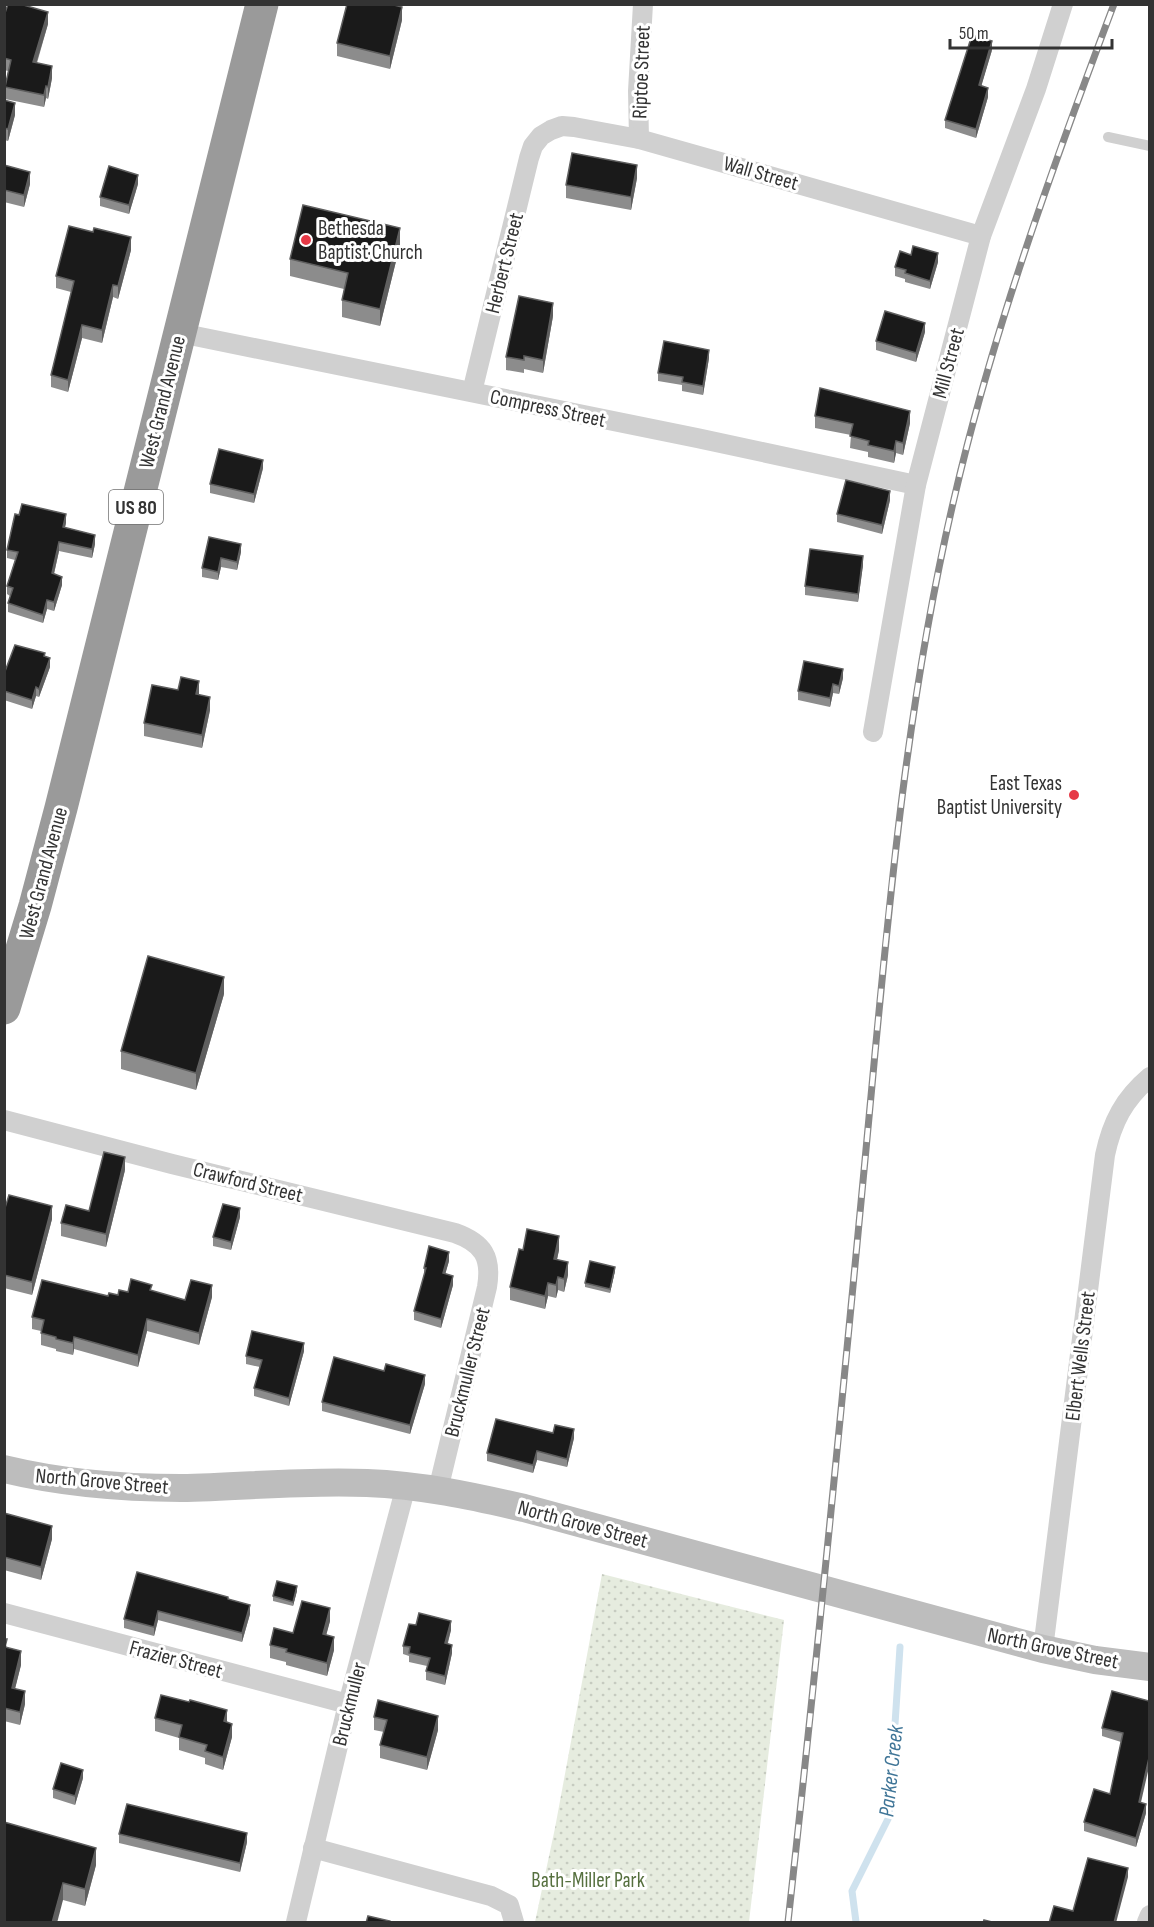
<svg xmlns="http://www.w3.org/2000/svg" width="1154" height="1927" viewBox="0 0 1154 1927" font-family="'Sofia Sans Condensed',sans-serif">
<defs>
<pattern id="park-dots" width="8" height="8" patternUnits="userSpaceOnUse" patternTransform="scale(1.5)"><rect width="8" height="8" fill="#e6ecdf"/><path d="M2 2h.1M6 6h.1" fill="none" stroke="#c6cbc0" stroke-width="1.8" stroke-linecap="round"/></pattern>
</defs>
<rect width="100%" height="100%" fill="#fff"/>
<path fill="url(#park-dots)" d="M602 1574 784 1620 749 1922H535L555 1828Z"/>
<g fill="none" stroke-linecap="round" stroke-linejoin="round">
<path stroke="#cfe2ee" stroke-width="7" d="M856 1922 852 1891 889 1817 900 1647"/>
<path stroke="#d0d0d0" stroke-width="10" d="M1108 137 1150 146"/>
<g stroke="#d0d0d0" stroke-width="20">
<path d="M639 139 638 91 643 4"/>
<path d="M180 333 697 438 916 485"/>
<path d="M472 392 529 158 533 146 541 136 551 130 562 126 574 127 639 139 981 236"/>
<path d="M873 732 916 485 981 236 1036 89 1063 4"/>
<path d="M4 1120 172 1164 455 1233C483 1243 492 1257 487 1287L438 1490"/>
<path d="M4 1613 348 1704"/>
<path d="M1043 1649 1105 1155C1112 1122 1124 1099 1150 1077"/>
<path d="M313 1848 491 1896 509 1905 514 1922"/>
<path d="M296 1922 348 1704 406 1486"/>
<path d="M1147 1922 1150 1915"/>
</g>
<path stroke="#bdbdbd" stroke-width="28" d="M4 1469C62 1483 121 1488 181 1488 243 1487 305 1480 367 1483 421 1485 472 1496 524 1508L1043 1649 1095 1660 1150 1667"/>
<path stroke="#9a9a9a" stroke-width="33" d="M4 1008 35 906 61 808 262 4"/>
<g stroke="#888" stroke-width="7">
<path id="rail" d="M788 1922C816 1669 841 1415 865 1160 886 939 903 716 954 499 993 330 1053 166 1114 4"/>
</g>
<use href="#rail" stroke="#fff" stroke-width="4.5" stroke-dasharray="14" stroke-linecap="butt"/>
</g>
<g fill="#8c8c8c">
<path d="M4 16 48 24 37 63 52 78 48 99 46 98 44 107 5 99V87L8 71 4 70Z"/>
<path d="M402 20 390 69 337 56V43Z"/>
<path d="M992 50 981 86 988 97 976 138 945 128V120Z"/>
<path d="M4 100 15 115 8 141 4 140Z"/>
<path d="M4 165 30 184 24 207 4 202Z"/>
<path d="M637 178 631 210 566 198V185Z"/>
<path d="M138 184 129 214 100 206V197Z"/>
<path d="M400 245 380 326 342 317V300L344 289 290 276V259Z"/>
<path d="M131 250 118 299 113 297 102 343 82 338 68 392 51 387V375L71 292 56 288V276Z"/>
<path d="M938 262 930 289 905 282V279L895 276V267Z"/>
<path d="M553 316 543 373 524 369V373L506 370V357Z"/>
<path d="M925 332 916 362 876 350V341Z"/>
<path d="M709 358 703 395 682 391V385L658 381V373Z"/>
<path d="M815 416 910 423 903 455 896 453 894 463 868 457V452L850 448 851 435 815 428Z"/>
<path d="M263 468 254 503 210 493V484Z"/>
<path d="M890 500 882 534 837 522V514Z"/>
<path d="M66 523 65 527 95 544 92 558 59 551 54 574 62 585 54 611 47 609 43 623 8 612V603L10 596 7 594V586L15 560 7 558V550Z"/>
<path d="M241 544V552L237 570 221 567 218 580 202 577V568Z"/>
<path d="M863 565 858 602 805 595V586Z"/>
<path d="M45 656 50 667 39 697 36 696 32 709 4 700V674Z"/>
<path d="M843 678 839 694 833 693 830 707 798 700V691Z"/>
<path d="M198 695 210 710 202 748 144 736V723Z"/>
<path d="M224 994 196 1090 121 1069V1051Z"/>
<path d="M125 1170 106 1247 61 1236V1223L89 1211Z"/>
<path d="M4 1211 52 1219 32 1295 4 1288Z"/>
<path d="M240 1217 231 1250 213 1246V1237Z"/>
<path d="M523 1250H559L557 1260 568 1275 564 1292 558 1290 556 1298 548 1296 545 1309 510 1300V1287Z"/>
<path d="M449 1261 445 1274 453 1285 441 1328 414 1320V1311L424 1276V1268Z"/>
<path d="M615 1271 610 1293 585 1287V1283Z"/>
<path d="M152 1291 185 1300 212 1297 199 1345 147 1331 138 1367 74 1349 73 1355 56 1351V1349L41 1345V1331L32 1329V1317L108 1296 118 1295 128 1292Z"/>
<path d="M304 1351 289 1406 254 1396V1388L260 1367 246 1364V1356Z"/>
<path d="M425 1384 410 1434 322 1411V1402Z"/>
<path d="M574 1438 567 1467 537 1460 533 1473 487 1461V1453Z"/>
<path d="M4 1513 52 1539 41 1580 4 1570Z"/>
<path d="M137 1572 250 1614 242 1642 158 1620 154 1636 124 1628V1619Z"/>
<path d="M297 1591 293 1606 273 1601V1596Z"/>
<path d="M330 1621 326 1635 334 1650 327 1676 286 1665V1662L270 1658V1645L293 1633Z"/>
<path d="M416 1625 451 1630 448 1643 452 1653 445 1685 426 1680V1671L427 1666 409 1662V1656L403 1654V1646Z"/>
<path d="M4 1639 7 1648 21 1665 15 1688 25 1704 20 1725 4 1721Z"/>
<path d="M1112 1691 1141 1803 1146 1813 1136 1847 1084 1831V1822L1110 1794 1121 1742 1102 1736V1728Z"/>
<path d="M374 1717 438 1730 427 1770 380 1758V1745L384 1732 374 1730Z"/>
<path d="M155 1718 227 1722 232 1737 223 1770 205 1764V1758L179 1750V1738L155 1731Z"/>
<path d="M83 1778 75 1805 53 1798V1789Z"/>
<path d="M4 1822 96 1865 85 1906 63 1900Z"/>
<path d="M119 1834 247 1842 240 1872 119 1843Z"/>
</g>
<g fill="#5f5f5f">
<path d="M402 7V20L390 69V56Z"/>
<path d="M48 12V24L33 74V62Z"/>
<path d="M992 41V50L979 94V85Z"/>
<path d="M52 66V78L48 99V87Z"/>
<path d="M46 86V98L44 107V95Z"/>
<path d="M988 88V97L976 138V129Z"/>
<path d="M15 103V115L8 141V129Z"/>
<path d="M637 165V178L631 210V197Z"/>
<path d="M30 172V184L24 207V195Z"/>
<path d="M138 175V184L129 214V205Z"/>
<path d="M400 228V245L380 326V309Z"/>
<path d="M131 237V250L118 299V286Z"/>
<path d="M938 253V262L930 289V281Z"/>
<path d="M113 285V297L102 343V330Z"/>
<path d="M553 303V316L543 373V360Z"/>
<path d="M925 323V332L916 362V353Z"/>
<path d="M82 325V338L68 392V380Z"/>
<path d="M709 350V358L703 395V386Z"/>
<path d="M910 411V423L903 455V443Z"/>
<path d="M896 441V453L894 463V451Z"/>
<path d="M263 460V468L254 503V494Z"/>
<path d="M890 491V500L882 534V525Z"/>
<path d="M66 514V523L63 535V527Z"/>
<path d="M95 535V544L92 558V549Z"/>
<path d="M59 542V551L52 582V573Z"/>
<path d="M241 544V552L237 570V562Z"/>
<path d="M863 556V565L858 602V594Z"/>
<path d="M221 558V567L218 580V572Z"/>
<path d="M62 577V585L54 611V602Z"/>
<path d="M47 600V609L43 623V615Z"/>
<path d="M50 658V667L39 697V689Z"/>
<path d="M843 669V678L839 694V686Z"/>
<path d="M199 681V694L196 707V694Z"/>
<path d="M833 684V693L830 707V698Z"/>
<path d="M36 687V696L32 709V700Z"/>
<path d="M210 697V710L202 748V735Z"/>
<path d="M224 977V994L196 1090V1073Z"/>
<path d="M125 1157V1170L106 1247V1234Z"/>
<path d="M52 1206V1219L32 1295V1282Z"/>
<path d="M240 1208V1217L231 1250V1242Z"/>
<path d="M559 1236V1250L554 1272V1259Z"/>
<path d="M449 1252V1261L443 1282V1273Z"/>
<path d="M568 1262V1275L564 1292V1279Z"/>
<path d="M615 1267V1271L610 1293V1289Z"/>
<path d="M453 1276V1285L441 1328V1319Z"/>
<path d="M558 1277V1290L556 1298V1285Z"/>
<path d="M548 1283V1296L545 1309V1296Z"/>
<path d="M212 1285V1297L199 1345V1333Z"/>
<path d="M147 1319V1331L138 1367V1355Z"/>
<path d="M74 1337V1349L73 1355V1343Z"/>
<path d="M304 1343V1351L289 1406V1398Z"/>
<path d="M425 1375V1384L410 1434V1425Z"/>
<path d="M574 1429V1438L567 1467V1459Z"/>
<path d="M537 1451V1460L533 1473V1465Z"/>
<path d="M52 1526V1539L41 1580V1567Z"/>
<path d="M297 1586V1591L293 1606V1602Z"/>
<path d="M250 1605V1614L242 1642V1633Z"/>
<path d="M330 1608V1621L323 1647V1634Z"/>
<path d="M158 1611V1620L154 1636V1627Z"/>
<path d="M451 1621V1630L445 1652V1643Z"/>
<path d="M334 1637V1650L327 1676V1663Z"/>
<path d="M452 1645V1653L445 1685V1676Z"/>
<path d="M21 1651V1665L12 1701V1688Z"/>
<path d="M25 1691V1704L20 1725V1712Z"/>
<path d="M227 1710V1723L224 1721Z"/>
<path d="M438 1716V1730L427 1770V1757Z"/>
<path d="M232 1724V1737L223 1770V1757Z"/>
<path d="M1149 1758V1767L1139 1811V1802Z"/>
<path d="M83 1770V1778L75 1805V1796Z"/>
<path d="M1146 1804V1813L1136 1847V1838Z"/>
<path d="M247 1833V1842L240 1872V1863Z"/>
<path d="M96 1848V1865L85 1906V1889Z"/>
<path d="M1128 1868V1877L1116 1923H1114Z"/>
<path d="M63 1883V1900L57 1923H52Z"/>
</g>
<g fill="#1a1a1a" stroke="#5f5f5f" stroke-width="1.5">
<path d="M8 4H20L48 12 33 62 52 66 48 87 46 86 44 95 5 87 11 60 4 58V16Z"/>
<path d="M347 4H390L402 7 390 56 337 43Z"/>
<path d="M972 35 992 41 979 85 988 88 976 129 945 120Z"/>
<path d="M4 100 15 103 8 129 4 128Z"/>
<path d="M572 153 637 165 631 197 566 185Z"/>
<path d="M4 165 30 172 24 195 4 190Z"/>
<path d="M109 166 138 175 129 205 100 197Z"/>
<path d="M303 205 400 228 380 309 342 300 348 273 290 259Z"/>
<path d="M69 226 93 232 94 228 131 237 118 286 113 285 102 330 82 325 68 380 51 375 74 281 56 276Z"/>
<path d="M913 246 938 253 930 281 905 273 906 270 895 267 900 251 911 255Z"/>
<path d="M519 296 553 303 543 360 524 356V360L506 357Z"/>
<path d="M885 311 925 323 916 353 876 341Z"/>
<path d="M664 341 709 350 703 386 682 382 683 377 658 373Z"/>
<path d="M820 388 910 411 903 443 896 441 894 451 868 445 869 441 850 436 853 424 815 416Z"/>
<path d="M219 449 263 460 254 494 210 484Z"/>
<path d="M846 480 890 491 882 525 837 514Z"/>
<path d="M22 504 66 514 63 527 95 535 92 549 59 542 52 573 62 577 54 602 47 600 43 615 8 603 13 588 7 586 18 552 7 550 15 514 19 515Z"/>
<path d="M209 537 241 544 237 562 221 558 218 572 202 568Z"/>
<path d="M810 549 863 556 858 594 805 586Z"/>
<path d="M15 645 45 653 44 656 50 658 39 689 36 687 32 700 4 691V674Z"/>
<path d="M804 661 843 669 839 686 833 684 830 698 798 691Z"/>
<path d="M181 677 199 681 196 694 210 697 202 735 144 723 152 685 178 690Z"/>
<path d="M148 956 224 977 196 1073 121 1051Z"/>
<path d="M104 1152 125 1157 106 1234 61 1223 66 1205 89 1211Z"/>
<path d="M9 1195 52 1206 32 1282 4 1275V1211Z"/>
<path d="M223 1204 240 1208 231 1242 213 1237Z"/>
<path d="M527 1229 559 1236 554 1259 568 1262 564 1279 558 1277 556 1285 548 1283 545 1296 510 1287 519 1249 523 1250Z"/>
<path d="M429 1246 449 1252 443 1273 453 1276 441 1319 414 1311 426 1268H424Z"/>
<path d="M590 1261 615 1267 610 1289 585 1283Z"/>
<path d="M131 1279 152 1285 150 1290 185 1300 191 1280 212 1285 199 1333 147 1319 138 1355 74 1337 73 1343 56 1339V1337L41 1333 44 1320 32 1317 42 1280 108 1296 109 1293 118 1295 119 1290 128 1292Z"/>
<path d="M252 1331 304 1343 289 1398 254 1388 262 1360 246 1356Z"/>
<path d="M334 1357 384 1371 386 1364 425 1375 410 1425 322 1402Z"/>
<path d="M496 1419 553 1433 555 1425 574 1429 567 1459 537 1451 533 1465 487 1453Z"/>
<path d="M4 1513 52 1526 41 1567 4 1557Z"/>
<path d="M137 1572 228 1597V1599L250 1605 242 1633 158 1611 154 1627 124 1619Z"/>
<path d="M277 1581 297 1586 293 1602 273 1596Z"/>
<path d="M302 1601 330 1608 323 1634 334 1637 327 1663 286 1652 287 1649 270 1645 274 1628 293 1633Z"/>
<path d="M419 1613 451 1621 445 1643 452 1645 445 1676 426 1671 430 1658 409 1653 410 1647 403 1646 409 1624 416 1625Z"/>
<path d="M4 1639H7L5 1647 21 1651 12 1688 25 1691 20 1712 4 1708Z"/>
<path d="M1112 1691 1149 1701V1758L1139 1802 1146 1804 1136 1838 1084 1822 1094 1789 1110 1794 1123 1733 1102 1728Z"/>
<path d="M161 1695 189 1702 190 1700 227 1710 224 1721 232 1724 223 1757 205 1751 207 1745 179 1737 182 1725 155 1718Z"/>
<path d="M378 1700 438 1716 427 1757 380 1745 387 1720 374 1717Z"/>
<path d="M61 1763 83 1770 75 1796 53 1789Z"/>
<path d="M127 1804 247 1833 240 1863 119 1834Z"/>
<path d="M4 1822 96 1848 85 1889 63 1883 52 1923H4Z"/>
<path d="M1088 1858 1128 1868 1114 1923H1049L1054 1906 1073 1911Z"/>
<path d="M368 1916 390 1921V1923H366Z"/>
<path d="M984 1920 996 1923H983Z"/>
</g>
<g fill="#e63946" stroke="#fff" stroke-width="2">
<circle cx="306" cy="240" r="6"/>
<circle cx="1074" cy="795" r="6"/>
</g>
<g text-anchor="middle" stroke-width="6" stroke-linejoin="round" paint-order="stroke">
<rect fill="#fff" stroke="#707070" stroke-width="1.5" x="109" y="490" width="54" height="34" rx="4.5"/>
<g font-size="20" font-weight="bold" fill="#333">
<text x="136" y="514">US 80</text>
</g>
<g font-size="21" fill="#333" stroke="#fff">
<text transform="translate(641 72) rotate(-88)" y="7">Riptoe Street</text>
<text transform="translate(761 173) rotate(16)" y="7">Wall Street</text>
<text transform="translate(504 263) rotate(-76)" y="7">Herbert Street</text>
<text transform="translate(948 363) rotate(-75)" y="7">Mill Street</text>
<text transform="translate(162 402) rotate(-76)" y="7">West Grand Avenue</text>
<text transform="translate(548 408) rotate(12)" y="7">Compress Street</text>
<text transform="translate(43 873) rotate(-75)" y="7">West Grand Avenue</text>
<text transform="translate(248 1182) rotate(14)" y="7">Crawford Street</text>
<text transform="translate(1080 1356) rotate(-83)" y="7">Elbert Wells Street</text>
<text transform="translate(467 1372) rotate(-76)" y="7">Bruckmuller Street</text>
<text transform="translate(102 1481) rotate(5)" y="7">North Grove Street</text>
<text transform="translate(583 1524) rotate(15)" y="7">North Grove Street</text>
<text transform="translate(1053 1648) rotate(12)" y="7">North Grove Street</text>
<text transform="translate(176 1659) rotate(15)" y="7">Frazier Street</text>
<text transform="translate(349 1704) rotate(-76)" y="7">Bruckmuller</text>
</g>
<g font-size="21" fill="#333" stroke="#fff" text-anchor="start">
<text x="318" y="235">Bethesda<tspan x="318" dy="24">Baptist Church</tspan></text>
<text x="1062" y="790" text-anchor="end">East Texas<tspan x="1062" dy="24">Baptist University</tspan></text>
</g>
<g font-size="21" fill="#56703f" stroke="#fff">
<text x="588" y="1887">Bath-Miller Park</text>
</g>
<g font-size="22" font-style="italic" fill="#3f7597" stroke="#fff">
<text transform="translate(890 1771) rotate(-84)" y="8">Parker Creek</text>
</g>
</g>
<rect width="1154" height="1927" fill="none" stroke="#333333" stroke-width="12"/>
<path d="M950 39v9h162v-9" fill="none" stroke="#333333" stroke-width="3"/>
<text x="959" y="39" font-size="18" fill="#333333" stroke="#ffffff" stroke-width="4.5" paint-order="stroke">50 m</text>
</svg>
